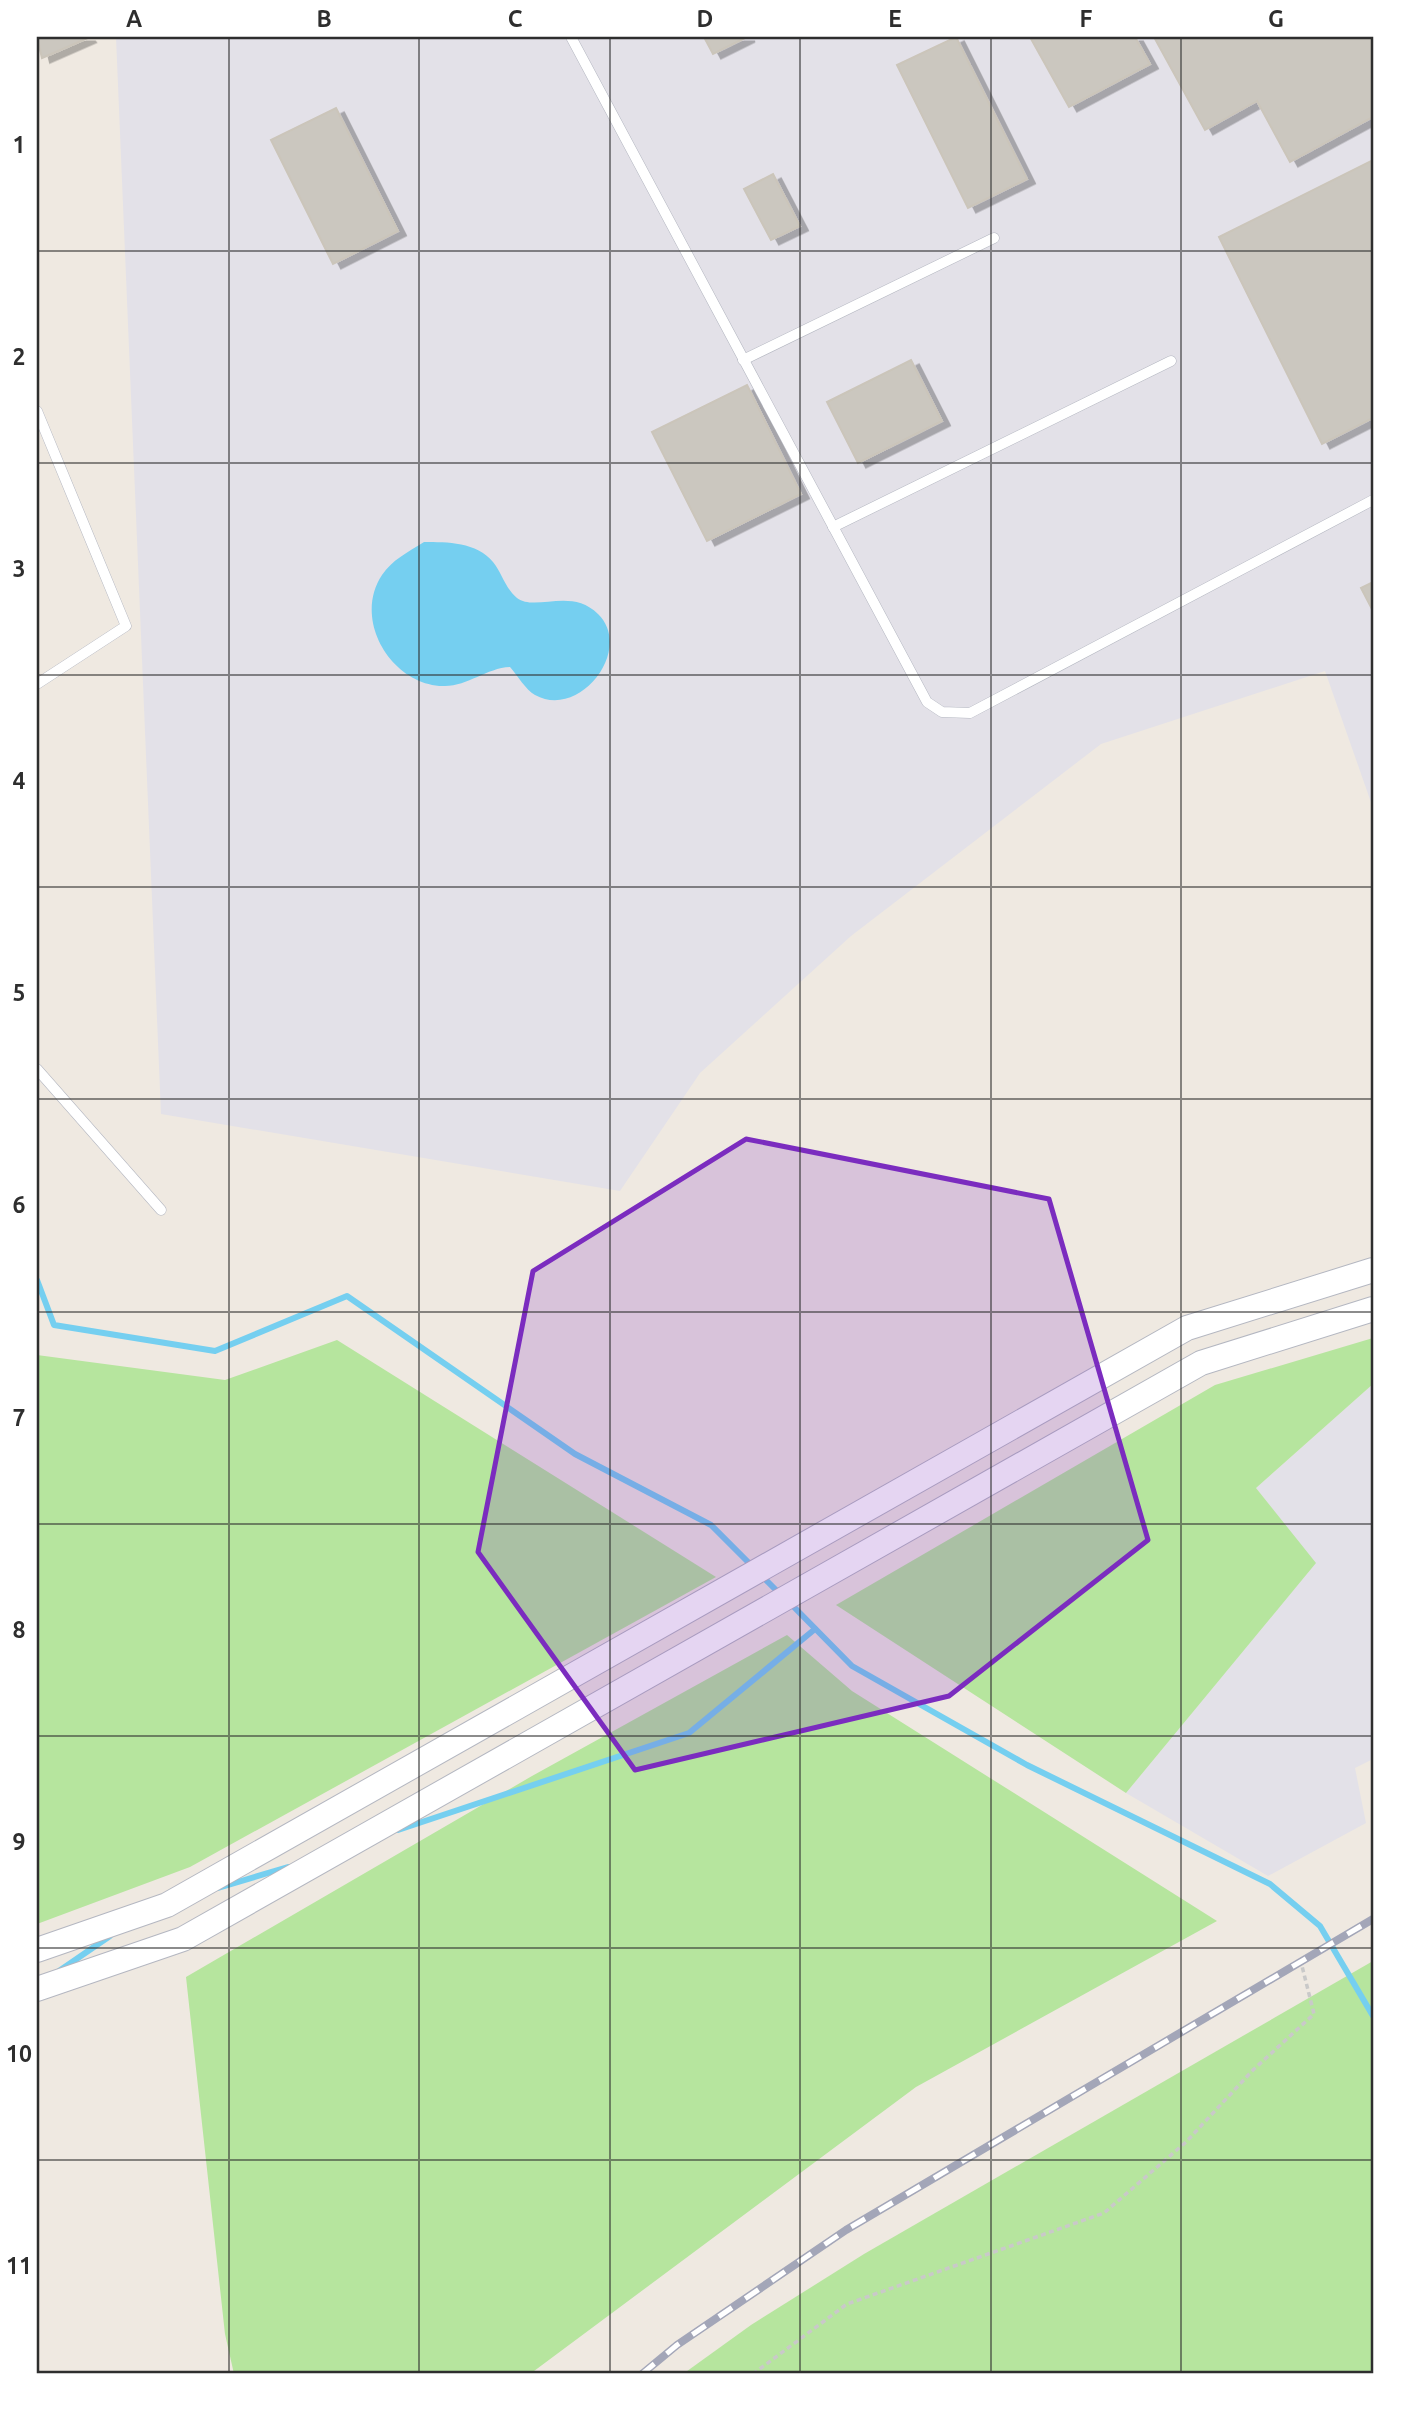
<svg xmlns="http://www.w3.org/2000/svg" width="1410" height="2411" viewBox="0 0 1410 2411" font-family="Ubuntu,sans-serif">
<defs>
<filter id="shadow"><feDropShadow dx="8" dy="4.5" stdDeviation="0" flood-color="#0004"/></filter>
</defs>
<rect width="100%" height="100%" fill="#efe9e1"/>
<g fill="#e3e1e8">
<path d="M116 37H1373V808L1325 671 1101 744 851 936 700 1073 620 1191 161 1114Z"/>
<path d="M1373 1384V1759L1355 1768 1366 1823 1268 1876 1126 1793 1315 1564 1256 1488Z"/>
</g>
<g fill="#b6e59e">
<path d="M1373 1338V1384L1256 1488 1316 1563 1126 1793 836 1605 1215 1385Z"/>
<path d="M337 1340 716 1577 190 1867 37 1924V1355L225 1380Z"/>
<path d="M787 1635 852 1691 1217 1921 916 2087 530 2374H234L225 2334 186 1977 532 1776Z"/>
<path d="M1373 1961V2374H683L751 2325 864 2254Z"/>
</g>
<path fill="#75cff0" d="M424 542C447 542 477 542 493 562 502 573 505 588 517 598 536 612 571 587 598 614 634 649 580 720 535 695 526 690 517 675 510 667 486 668 467 687 443 686 392 685 352 620 382 575 392 560 408 552 424 542Z"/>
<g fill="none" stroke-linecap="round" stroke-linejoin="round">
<g stroke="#75cff0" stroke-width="6">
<path d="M37 1280 54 1325 215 1351 347 1296 575 1454 711 1525 754 1568"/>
<path d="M761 1575 781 1595"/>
<path d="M789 1602 852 1666 1027 1765 1270 1884 1320 1926 1373 2016"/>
<path d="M398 1830 689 1733 815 1629"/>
<path d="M218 1888 288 1867"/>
<path d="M59 1971 110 1936"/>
</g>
</g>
<g fill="#cbc7bf" stroke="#cbc5ba" stroke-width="2" filter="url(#shadow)">
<path d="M37 37H87L88 38 42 58Z"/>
<path d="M704 37H747L713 54Z"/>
<path d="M956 37 1027 179 968 208 897 65Z"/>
<path d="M1030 37H1135L1150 64 1069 107Z"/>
<path d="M1154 37H1373V117L1290 162 1257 101 1205 130Z"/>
<path d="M336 108 398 231 333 264 271 140Z"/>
<path d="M1373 160V418L1322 444 1219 237Z"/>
<path d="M773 174 800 226 771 240 744 189Z"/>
<path d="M911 360 942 421 858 463 827 402Z"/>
<path d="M747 385 801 494 707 541 652 432Z"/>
<path d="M1373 582V611L1361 588Z"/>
</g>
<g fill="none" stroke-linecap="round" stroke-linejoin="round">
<g stroke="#b4b7c1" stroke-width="11">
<g id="service">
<path d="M571 37 927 702 942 712 970 713 1373 500"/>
<path d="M743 360 994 238"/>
<path d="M37 411 126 626 37 684"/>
<path d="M833 527 1171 361"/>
<path d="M37 1069 161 1210"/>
</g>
</g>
<g stroke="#b4b7c1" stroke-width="26">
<g id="tertiary">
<path d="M37 1950 167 1905 1187 1328 1373 1270"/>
<path d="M37 1989 183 1939 1201 1363 1373 1309"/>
</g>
</g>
<path stroke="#c9c9c9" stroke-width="3.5" stroke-dasharray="5 3.5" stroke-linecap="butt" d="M753 2374 847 2304 1104 2213 1186 2142 1253 2070 1314 2014 1301 1962"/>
<use href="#service" stroke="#fff" stroke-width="10"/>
<use href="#tertiary" stroke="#fff" stroke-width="24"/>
<g stroke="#a3a6b8" stroke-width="8">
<path id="rail" d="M642 2374 677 2345 846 2230 1373 1919"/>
</g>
<use href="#rail" stroke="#fff" stroke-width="5" stroke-dasharray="16" stroke-linecap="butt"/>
</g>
<path fill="#7b2cbf" fill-opacity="0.2" stroke="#7b2cbf" stroke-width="5" stroke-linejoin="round" d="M746 1139 1049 1199 1148 1540 949 1696 635 1770 478 1552 533 1271Z"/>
<path fill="none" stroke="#2e2e2e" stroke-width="2" stroke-opacity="0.55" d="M229 37V2374M419 37V2374M610 37V2374M800 37V2374M991 37V2374M1181 37V2374M37 251H1373M37 463H1373M37 675H1373M37 887H1373M37 1099H1373M37 1312H1373M37 1524H1373M37 1736H1373M37 1948H1373M37 2160H1373"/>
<rect width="1410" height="2411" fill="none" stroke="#ffffff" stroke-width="77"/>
<rect x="38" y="38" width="1334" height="2334" fill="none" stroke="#2e2e2e" stroke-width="2.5"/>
<g font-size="23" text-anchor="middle" font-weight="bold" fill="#2e2e2e">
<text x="134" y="27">A</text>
<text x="324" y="27">B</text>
<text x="515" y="27">C</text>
<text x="705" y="27">D</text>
<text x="895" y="27">E</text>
<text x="1086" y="27">F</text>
<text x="1276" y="27">G</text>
<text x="19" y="153">1</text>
<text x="19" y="365">2</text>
<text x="19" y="577">3</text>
<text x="19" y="789">4</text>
<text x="19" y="1001">5</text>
<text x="19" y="1213">6</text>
<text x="19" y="1426">7</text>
<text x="19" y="1638">8</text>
<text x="19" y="1850">9</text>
<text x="19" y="2062">10</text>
<text x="19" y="2274">11</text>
</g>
</svg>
